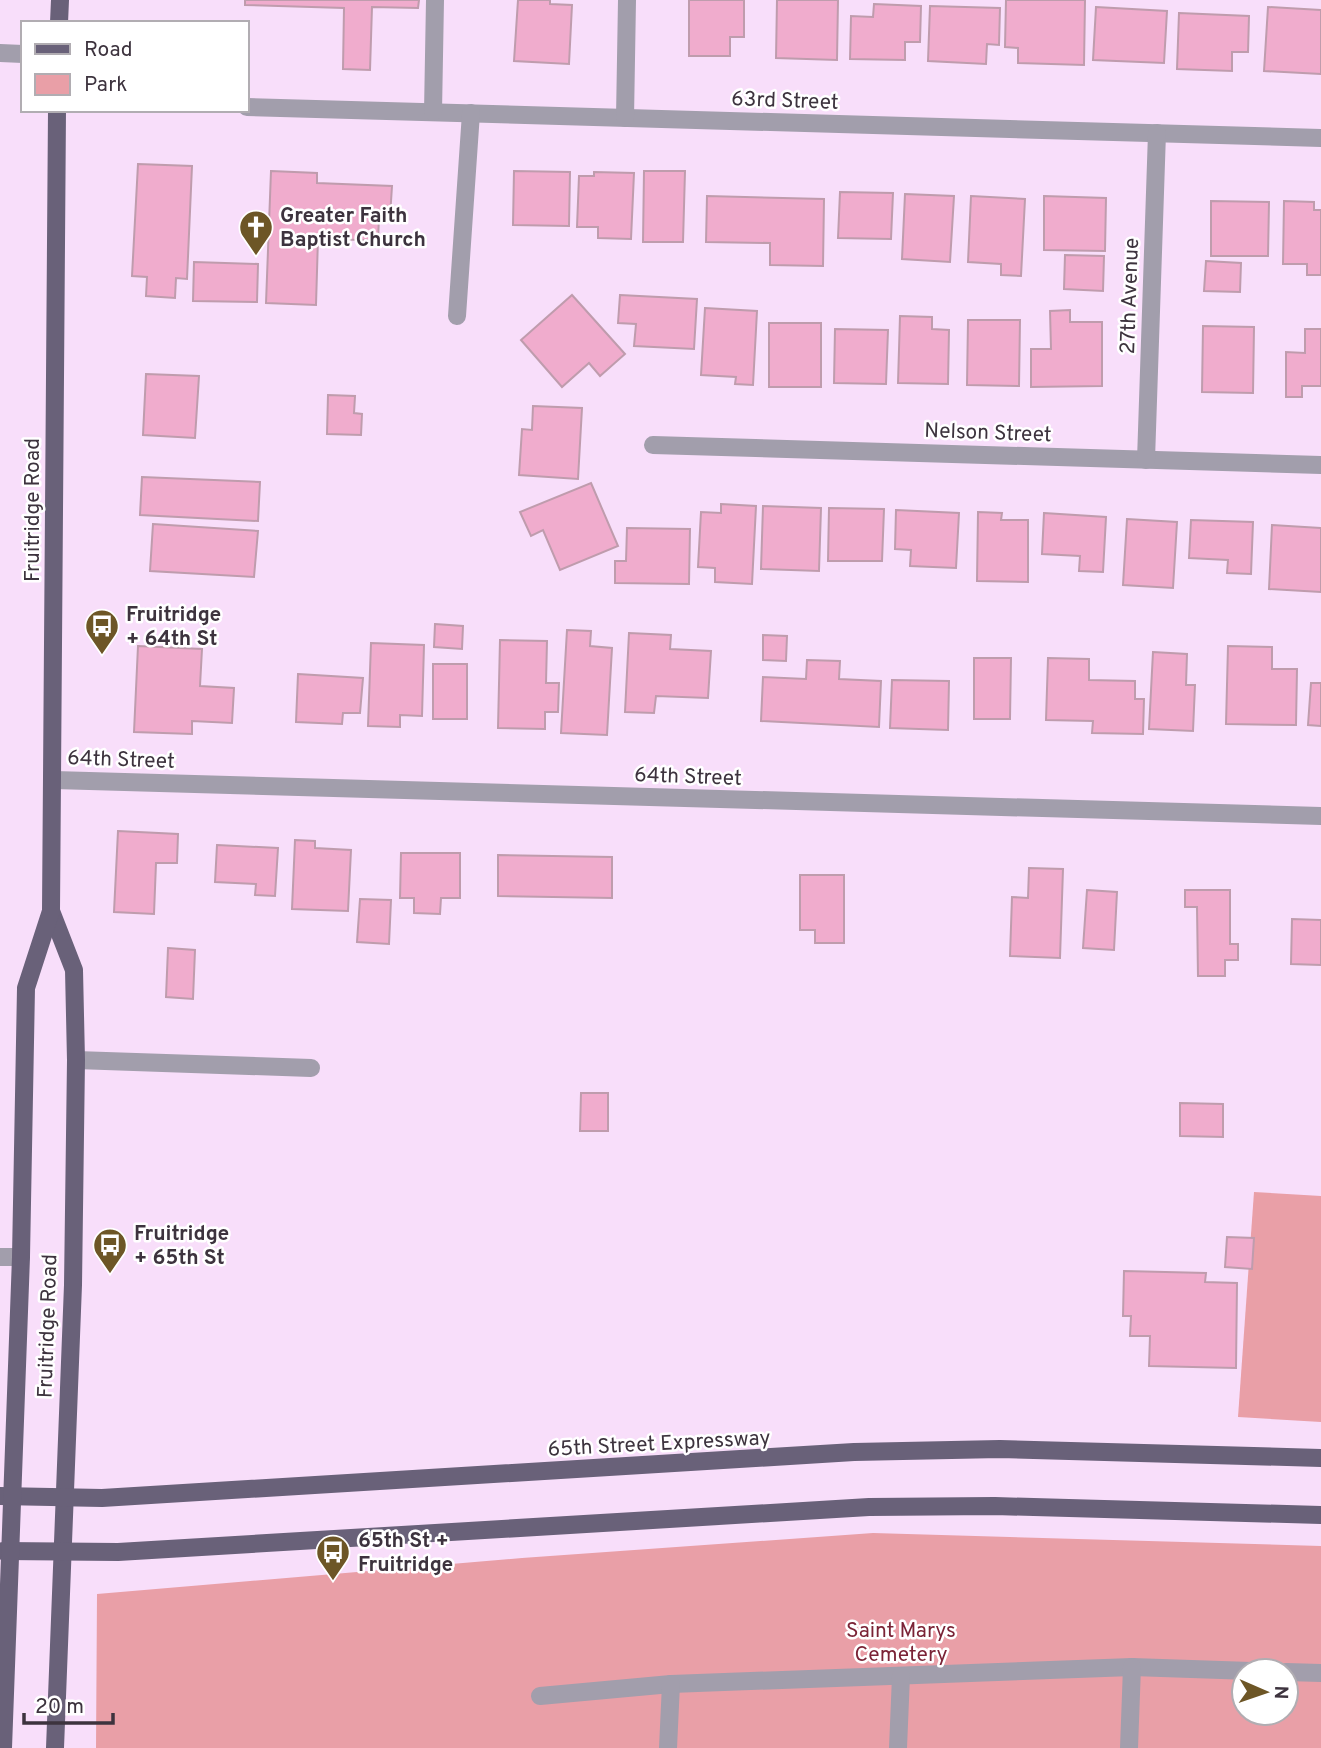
<svg xmlns="http://www.w3.org/2000/svg" width="1321" height="1748" viewBox="0 0 1321 1748" font-family="Overpass,sans-serif">
<rect width="100%" height="100%" fill="#f8defa"/>
<g fill="#e99fa7" fill-rule="evenodd">
<path d="M1254 1192 1321 1196V1422L1238 1417Z"/>
<path d="M873 1533 1321 1546V1748H96L97 1594 522 1558ZM1244 1671H1286V1713H1244Z"/>
</g>
<g fill="#f0accd" stroke="#bf9cad" stroke-width="2">
<path d="M245 0H419L418 8 372 7 370 70 343 69 344 8 245 5Z"/>
<path d="M518 0H550V4L572 5 569 64 514 61Z"/>
<path d="M689 0H744V37H730V56H689Z"/>
<path d="M777 0H838L837 60 776 58Z"/>
<path d="M1006 0H1085L1084 65 1018 63V48L1005 47Z"/>
<path d="M874 4 921 6 920 42H905V60L850 59 851 16 873 17Z"/>
<path d="M930 6 1000 8 999 45 987 44 986 64 928 61Z"/>
<path d="M1096 7 1167 11 1164 63 1093 60Z"/>
<path d="M1268 7 1321 10V74L1264 71Z"/>
<path d="M1179 13 1249 16 1248 52H1232V71L1177 69Z"/>
<path d="M138 164 192 166 187 279 176 278 175 298 146 296 147 277 132 276Z"/>
<path d="M271 171 317 173V183L392 186 390 217H379L378 241 318 238 316 305 266 303Z"/>
<path d="M514 171 570 172 569 226 513 225Z"/>
<path d="M644 171H685L683 242H643Z"/>
<path d="M594 172 634 173 631 239 598 238V227H577L579 176H594Z"/>
<path d="M840 192 893 193 891 239 838 238Z"/>
<path d="M905 194 954 196 950 262 902 259Z"/>
<path d="M707 196 824 199 823 266 770 265V243L706 242Z"/>
<path d="M971 196 1025 199 1021 276 1001 275V264L968 262Z"/>
<path d="M1044 196 1106 198 1105 251 1044 250Z"/>
<path d="M1211 201 1269 202 1268 256H1211Z"/>
<path d="M1284 201 1314 202V210H1321V275H1307V264H1283Z"/>
<path d="M1065 255 1104 256 1103 291 1064 289Z"/>
<path d="M1206 261 1241 263 1240 292 1204 291Z"/>
<path d="M194 262 258 264 257 302 193 301Z"/>
<path d="M572 295 625 354 600 376 589 363 562 387 521 340Z"/>
<path d="M620 295 697 299 694 349 634 346 636 324 618 323Z"/>
<path d="M705 308 757 311 753 385 735 384 736 377 701 375Z"/>
<path d="M1070 310V322H1102V386L1031 387V349H1051L1050 311Z"/>
<path d="M900 316 932 317V329L949 330 948 384 898 383Z"/>
<path d="M968 320H1020L1019 386 967 385Z"/>
<rect x="769" y="323" width="52" height="64"/>
<path d="M1203 326 1254 327 1253 393 1202 392Z"/>
<path d="M835 329 888 330 886 384 834 383Z"/>
<path d="M1305 329H1321V386H1302V397H1286V352L1305 353Z"/>
<path d="M146 374 199 376 195 438 143 435Z"/>
<path d="M328 395 355 396 354 413 362 414 361 435 327 434Z"/>
<path d="M533 406 582 408 578 479 519 475 522 429 532 430Z"/>
<path d="M142 477 260 482 258 521 140 515Z"/>
<path d="M591 483 618 546 560 570 543 530 531 536 520 512Z"/>
<path d="M721 504 756 506 752 584 715 582V568L698 567 701 512 721 513Z"/>
<path d="M763 506 821 508 819 571 761 569Z"/>
<path d="M829 508 884 509 882 561H828Z"/>
<path d="M896 510 959 513 956 568 910 566 911 550 895 549Z"/>
<path d="M978 512 1002 513 1001 520H1028V582L977 581Z"/>
<path d="M1044 513 1106 517 1103 572 1079 571 1080 556 1042 554Z"/>
<path d="M1127 519 1177 522 1173 588 1123 585Z"/>
<path d="M1191 520 1253 522 1251 574 1227 573 1228 560 1189 558Z"/>
<path d="M153 524 258 531 254 577 150 571Z"/>
<path d="M1272 525 1321 528V592L1269 589Z"/>
<path d="M627 528 690 529 689 584 615 583V561H626Z"/>
<path d="M435 624 463 626 462 649 434 647Z"/>
<path d="M567 630 591 631 590 646 612 648 607 735 561 733Z"/>
<path d="M629 633 671 635 670 649 711 651 708 698 656 696 654 713 625 712Z"/>
<path d="M763 635 787 636 786 661 763 660Z"/>
<path d="M500 640 547 641 546 683H559L558 712H545V729L498 728Z"/>
<path d="M371 643 424 645 422 716 400 715V727L368 726Z"/>
<path d="M138 646 202 649 200 686 234 688 232 723 192 721V734L134 732Z"/>
<path d="M1228 646 1272 647V669H1297L1296 725 1226 724Z"/>
<path d="M1153 652 1187 654 1186 685H1195L1193 731 1149 729Z"/>
<path d="M974 658H1011L1010 719H974Z"/>
<path d="M1048 658 1089 659V680L1135 681V699H1144L1143 734 1092 733 1093 721 1046 720Z"/>
<path d="M807 660 840 661 839 679 881 681 879 727 761 721 763 677 806 679Z"/>
<rect x="433" y="664" width="34" height="55"/>
<path d="M298 674 363 678 360 713H343L342 724 296 722Z"/>
<path d="M892 680 949 681 948 730 890 728Z"/>
<path d="M1311 683H1321V726L1308 725Z"/>
<path d="M118 831 178 834 177 863H156L154 914 114 912Z"/>
<path d="M295 840 315 841V848L351 850 348 911 292 909Z"/>
<path d="M217 845 278 848 275 896 255 895 256 884 215 882Z"/>
<path d="M401 853H460V898H441L440 914 414 913V898H400Z"/>
<path d="M498 855 612 857V898L498 896Z"/>
<path d="M1029 868 1063 869 1060 958 1010 956 1012 897 1028 898Z"/>
<path d="M800 875H844V943H815V930H800Z"/>
<path d="M1087 890 1117 892 1114 950 1083 948Z"/>
<path d="M1185 890H1230V944H1238V960H1225V976H1198L1197 907H1185Z"/>
<path d="M360 899 391 900 389 944 357 942Z"/>
<path d="M1292 919 1321 920V965L1291 964Z"/>
<path d="M168 948 195 950 193 999 166 997Z"/>
<path d="M581 1093H608V1131H580Z"/>
<path d="M1180 1103 1223 1104V1137L1180 1136Z"/>
<path d="M1227 1237 1254 1238 1252 1269 1225 1267Z"/>
<path d="M1124 1271 1206 1273 1205 1282 1237 1283 1236 1368 1149 1366 1150 1336H1130L1131 1316H1123Z"/>
</g>
<g fill="none" stroke-linecap="round" stroke-linejoin="round">
<g stroke="#a29eac" stroke-width="18">
<path d="M0 53 23 54"/>
<path d="M247 107 1321 138"/>
<path d="M433 112 435 0"/>
<path d="M625 118 627 0"/>
<path d="M457 316 471 113"/>
<path d="M653 445 1321 465"/>
<path d="M1146 460 1157 133"/>
<path d="M54 780 1321 816"/>
<path d="M76 1060 311 1068"/>
<path d="M0 1257H21"/>
<path d="M1286 1672 1321 1673"/>
<path d="M540 1696 671 1684 1132 1667 1251 1671"/>
<path d="M668 1748 671 1684"/>
<path d="M898 1748 901 1676"/>
<path d="M1129 1748 1132 1667"/>
</g>
<g stroke="#696179" stroke-width="18">
<path d="M59 23 60 0"/>
<path d="M51 911 74 970 76 1060 73 1285 55 1748"/>
<path d="M0 1496 102 1498 854 1452 1000 1449 1321 1458"/>
<path d="M3 1551 118 1552 869 1507 995 1506 1321 1515"/>
<path d="M3 1748 21 1257 26 988 51 911 57 110"/>
</g>
</g>
<defs>
<g id="church-pin" transform="scale(1.75)"><path d="M0 17L-7.5 6A9.5 9.5 0 1 1 7.5 6Z" fill="#6d5626" stroke="#fff"/><path d="M-1.2-6h2.4v3.5h3.3v2.4h-3.3V6h-2.4V-.1h-3.3v-2.4h3.3Z" fill="#fff"/></g>
<g id="bus-pin" transform="scale(1.75)"><path d="M0 17L-7.5 6A9.5 9.5 0 1 1 7.5 6Z" fill="#6d5626" stroke="#fff"/><path d="M-5-6H5V4H4V6H2V4H-2V6H-4V4H-5ZM-3.5-4V0h7V-4ZM-3.5 1.2v1.5H-2V1.2ZM2 1.2v1.5H3.5V1.2Z" fill="#fff"/></g>
</defs>
<g fill-rule="evenodd">
<use href="#church-pin" x="256" y="227"/>
<use href="#bus-pin" x="102" y="626"/>
<use href="#bus-pin" x="110" y="1245"/>
<use href="#bus-pin" x="333" y="1552"/>
</g>
<g text-anchor="middle" stroke-width="5" stroke-linejoin="round" paint-order="stroke">
<g font-size="21" fill="#3d333e" stroke="#fff">
<text transform="translate(785 100) rotate(2)" y="7">63rd Street</text>
<text transform="translate(1129 296) rotate(-88)" y="7">27th Avenue</text>
<text transform="translate(988 432) rotate(2)" y="7">Nelson Street</text>
<text transform="translate(32 510) rotate(-90)" y="7">Fruitridge Road</text>
<text transform="translate(121 759) rotate(2)" y="7">64th Street</text>
<text transform="translate(688 776) rotate(2)" y="7">64th Street</text>
<text transform="translate(47 1326) rotate(-88)" y="7">Fruitridge Road</text>
<text transform="translate(659 1443) rotate(-3)" y="7">65th Street Expressway</text>
</g>
<g font-size="21" font-weight="bold" fill="#3d333e" stroke="#fff" text-anchor="start">
<text x="280" y="222">Greater Faith<tspan x="280" dy="24">Baptist Church</tspan></text>
<text x="126" y="621">Fruitridge<tspan x="126" dy="24">+ 64th St</tspan></text>
<text x="134" y="1240">Fruitridge<tspan x="134" dy="24">+ 65th St</tspan></text>
<text x="358" y="1547">65th St +<tspan x="358" dy="24">Fruitridge</tspan></text>
</g>
<g font-size="21" fill="#7a2336" stroke="#fff">
<text x="901" y="1637">Saint Marys<tspan x="901" dy="24">Cemetery</tspan></text>
</g>
</g>
<rect x="21" y="21" width="228" height="91" fill="#ffffff" stroke="#b1adb2" stroke-width="2"/>
<rect x="35" y="44" width="35" height="10" fill="#696179" stroke="#b1adb2" stroke-width="2"/>
<text x="84" y="56" font-size="21" fill="#3d333e">Road</text>
<rect x="35" y="74" width="35" height="21" fill="#e99fa7" stroke="#b1adb2" stroke-width="2"/>
<text x="84" y="91" font-size="21" fill="#3d333e">Park</text>
<g transform="translate(1265 1692) rotate(92)"><circle r="33" fill="#ffffff" stroke="#b1adb2" stroke-width="2"/>
<path d="M0-5L12 26L0 18L-12 26Z" fill="#6d5626"/>
<text y="-10" font-size="19" font-weight="bold" text-anchor="middle" fill="#3d333e">N</text>
</g>
<path d="M24 1713v10h89v-10" fill="none" stroke="#3d333e" stroke-width="3.5"/>
<text x="35" y="1713" font-size="21" fill="#3d333e" stroke="#ffffff" stroke-width="5" paint-order="stroke">20 m</text>
</svg>
